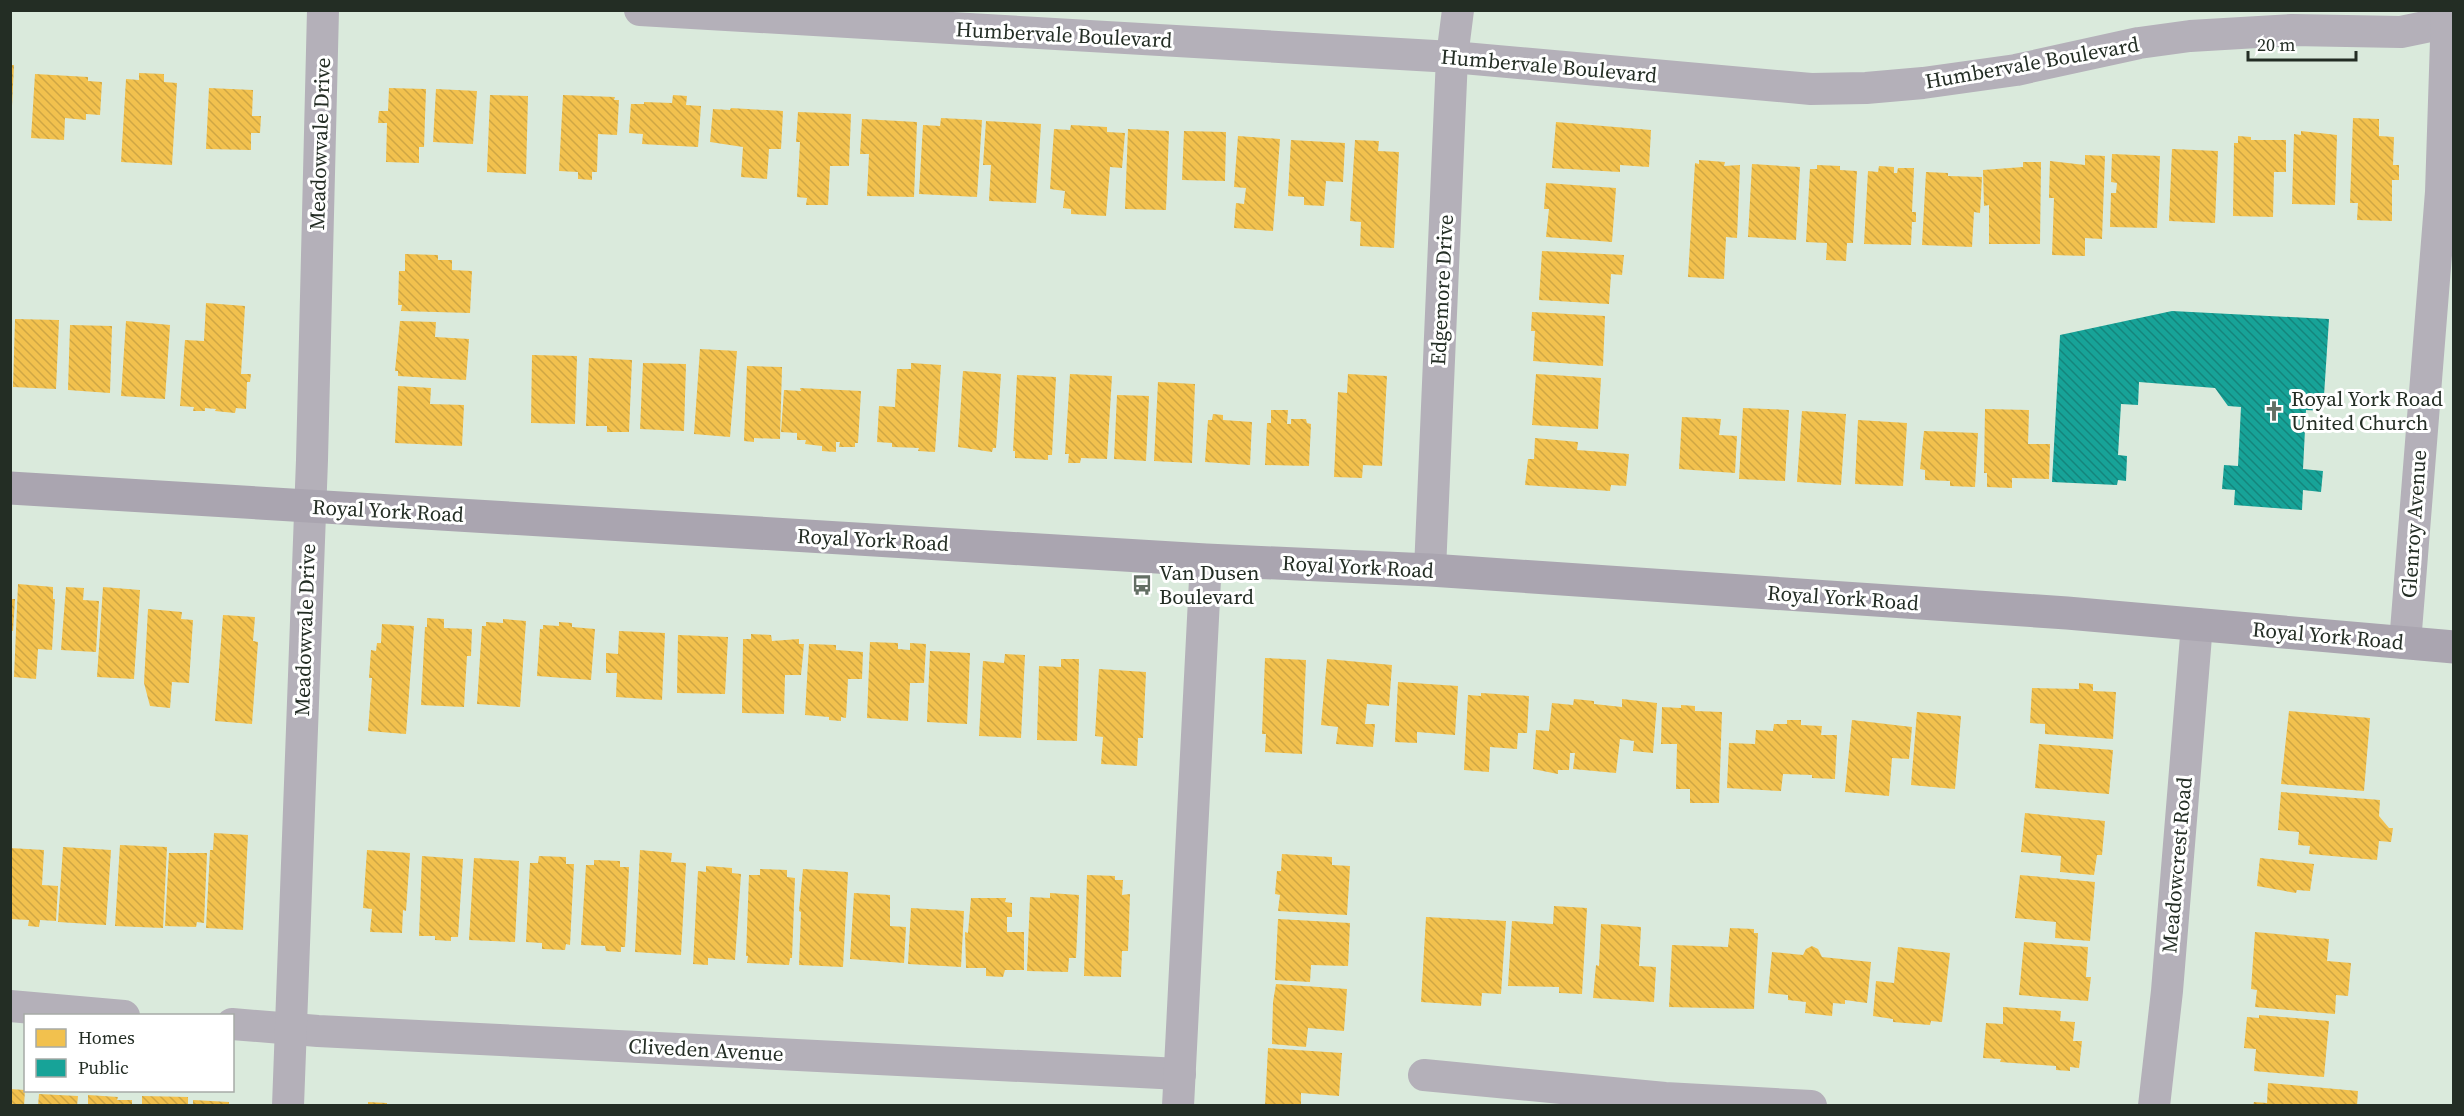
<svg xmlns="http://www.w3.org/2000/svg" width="2464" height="1116" viewBox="0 0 2464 1116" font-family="'Source Serif 4',serif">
<defs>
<pattern id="homes-back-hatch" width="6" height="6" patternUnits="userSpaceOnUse" patternTransform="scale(1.5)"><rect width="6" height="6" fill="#f2c14e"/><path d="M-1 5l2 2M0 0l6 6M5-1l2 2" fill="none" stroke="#cfa644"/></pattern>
<pattern id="public-back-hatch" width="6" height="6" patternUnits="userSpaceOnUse" patternTransform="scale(1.5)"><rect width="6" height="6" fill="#17a398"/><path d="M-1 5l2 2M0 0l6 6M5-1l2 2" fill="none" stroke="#14857c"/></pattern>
</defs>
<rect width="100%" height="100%" fill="#daeadc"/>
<g fill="url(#homes-back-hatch)">
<path d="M10 65H14L12 106H10Z"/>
<path d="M139 73 164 74V82L177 83 172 165 121 162 126 79 139 80Z"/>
<path d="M35 74 88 77V81L102 82 100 115 86 114V120L65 118 64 140 31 138Z"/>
<path d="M209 88 253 90 252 116H261L260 133H251V150L206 149Z"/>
<path d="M389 88 426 89 424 147H419V163L386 162 387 123H378L379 111H388Z"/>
<path d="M436 89 477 91 473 144 433 142Z"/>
<path d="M490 95 528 96 526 174 487 172Z"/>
<path d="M563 95 615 97 614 100H619L617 135 598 134 597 172H592V180L578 179V172L559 171Z"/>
<path d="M673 95 687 96 686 105 701 106 698 147 642 144 643 134 629 133 631 104H644V102L672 103Z"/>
<path d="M731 108 783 111 781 149H769L767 179 741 177 743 147 710 142 713 109 730 110Z"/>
<path d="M798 112 851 114 849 166H830L828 205H806L807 198 797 197 800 142H796Z"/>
<path d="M941 118 982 120 977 197 919 194 923 125 940 126Z"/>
<path d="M2353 118 2379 119V136L2394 137 2393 165H2399V180H2392V221L2357 220 2358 203H2350Z"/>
<path d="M862 119 917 122 914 197 867 196 869 154H860Z"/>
<path d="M986 121 1041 124 1036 203 989 201 991 165H983Z"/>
<path d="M1556 122 1651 130 1649 167 1620 165V172L1552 168Z"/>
<path d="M1071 125 1107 127V132L1125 133 1122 168 1110 167 1106 216 1071 214V209L1063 208 1065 191 1050 189 1054 129 1070 130Z"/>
<path d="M1128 129 1169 131 1166 210 1125 209Z"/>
<path d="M1184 131 1226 132 1225 181 1182 180Z"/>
<path d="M2301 131 2337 135 2335 205 2292 204 2294 134 2301 135Z"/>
<path d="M1238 136 1280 139 1273 231 1234 228 1236 203 1244 204 1246 188 1234 187Z"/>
<path d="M2238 136 2251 137V140H2286V172H2274L2273 217 2233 216 2234 143H2238Z"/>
<path d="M1291 140 1345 143 1343 182 1326 181 1324 206 1304 205V197L1288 196Z"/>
<path d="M1355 140 1379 141 1378 151 1399 152 1394 248 1360 246 1361 222 1350 221Z"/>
<path d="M2172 149 2218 151 2215 223 2169 221Z"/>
<path d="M2112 154 2160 156 2157 228 2110 227 2111 193H2116L2117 183 2111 182Z"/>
<path d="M2085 155 2105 156 2102 239 2085 238V256L2052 255 2054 198H2049L2050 161 2085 165Z"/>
<path d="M1699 160 1725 162 1724 166 1740 165 1737 238 1726 237 1724 279 1688 277 1695 163 1699 164Z"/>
<path d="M2023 162H2041L2040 244H1989V205L1984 206 1983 170 2023 167Z"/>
<path d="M1752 164 1800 167 1796 240 1748 237Z"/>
<path d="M1817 165 1840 166V170L1857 171 1853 243H1847L1846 261 1826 260 1827 243 1806 242 1810 169H1817Z"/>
<path d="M1879 166 1894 167V173H1897L1898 168H1914L1912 212H1916V222H1912L1911 245 1864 244 1868 171 1878 172Z"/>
<path d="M1926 172 1948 173V176L1982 177 1980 213 1974 212 1972 247 1922 245Z"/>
<path d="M1546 183 1616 188 1612 242 1546 237 1549 209H1544Z"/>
<path d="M1542 251 1624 255 1622 275 1611 274 1609 304 1539 300Z"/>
<path d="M405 254 438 255V260H452V270L472 271 470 313 401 311 402 305H398L399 271H405Z"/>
<path d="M206 303 245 306 241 374H251L250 382H247L246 409 236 408 235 413 215 411 216 409 205 408V411H193L194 407 180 406 185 340 204 341Z"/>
<path d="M1532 312 1605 316 1603 366 1533 361 1535 331H1531Z"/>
<path d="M15 319 59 320 56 389 13 387Z"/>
<path d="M126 321 170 325 165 399 121 396Z"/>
<path d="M400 321 436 322 435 337 469 339 466 380 398 376V371H395Z"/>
<path d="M70 325 112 326 110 393 68 390Z"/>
<path d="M700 349 737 351 730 437 694 434Z"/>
<path d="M532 355 577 356 575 424 531 423Z"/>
<path d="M589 358 632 360 629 432H607V426H586Z"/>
<path d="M643 363 686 364 684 431 640 429Z"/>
<path d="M911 363 941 365 935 452 918 451 919 448 892 447V443L877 442 879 406 895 407 897 369H911Z"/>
<path d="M747 366 782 367 780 439 754 438V442L744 441Z"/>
<path d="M963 371 1001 374 996 448H993L992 452 958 447Z"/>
<path d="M1070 374 1112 376 1107 459 1081 458 1080 463H1068L1069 454H1065Z"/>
<path d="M1348 374 1387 376 1382 466 1363 465 1362 478 1334 477 1338 392 1347 393Z"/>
<path d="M1536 374 1601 378 1598 429 1532 425Z"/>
<path d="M1017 375 1056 377 1052 455H1048V460L1015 458V451H1013Z"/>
<path d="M1158 382 1195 384 1192 463 1154 461Z"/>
<path d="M398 386 431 388 430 404 464 405 462 446 395 443Z"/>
<path d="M800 388 861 391 858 443H855V447H839L840 442H836V452L822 451V446L805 444 806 440H797V433L781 432 784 390 801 391Z"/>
<path d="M1117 395 1149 396 1146 461 1114 459Z"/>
<path d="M1743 408 1789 410 1785 481 1739 479Z"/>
<path d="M1985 409 2029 410 2028 444H2050L2049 479 2012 478V488L1987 487V473H1984Z"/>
<path d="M1271 410H1288L1287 424H1291V419H1306L1307 423 1311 424 1309 466 1265 465 1267 423H1271Z"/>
<path d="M1802 411 1846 414 1841 485 1797 482Z"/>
<path d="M1213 414 1223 415V420L1252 422 1250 465 1205 462 1208 420H1212Z"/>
<path d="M1682 417 1721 419 1719 435 1737 436 1735 473 1679 469Z"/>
<path d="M1858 420 1907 423 1903 486 1855 484Z"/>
<path d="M1924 431 1978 433 1975 487 1950 486V481L1925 480V470L1920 469Z"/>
<path d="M1535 438 1578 442 1577 450 1629 454 1626 486 1611 485 1610 491 1525 485 1528 459H1534Z"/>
<path d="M18 584 53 587V599H55L52 650 38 649 36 679 14 677Z"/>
<path d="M66 587 84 588 83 600 99 601 96 652 61 650Z"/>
<path d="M103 587 140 590 134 679 97 677Z"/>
<path d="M10 599H15L13 631 10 630Z"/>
<path d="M148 609 182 612 181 619 193 620 189 683 172 682 170 708 150 706 144 683Z"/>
<path d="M223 615 255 617 253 641 258 642 252 724 215 721Z"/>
<path d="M427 618 444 619V628L472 629 471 656H467L464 707 421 705 425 627H427Z"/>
<path d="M503 619 526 621 520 707 477 704 482 626H486V622L503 623Z"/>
<path d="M559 622 572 623V627L595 629 591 680 537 676 540 629H543V625L559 626Z"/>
<path d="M382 624 414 626 406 734 368 731 372 678H369L371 650 376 651 377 643H381Z"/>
<path d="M619 631 665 633 662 700 616 697 617 673H606V653L618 654Z"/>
<path d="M751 634 771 635 772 641 799 639V644H804L801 675H785L784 714 742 713 743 639H751Z"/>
<path d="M678 635 728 637 725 694 677 693Z"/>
<path d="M870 642 898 643V649L910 650V643L926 644 924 683H910L908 721 867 718Z"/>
<path d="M809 644 836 645V650L863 652 862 679H848L846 718 841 717V721L829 720V717L805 715Z"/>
<path d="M930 651 970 653 967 724 927 722Z"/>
<path d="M1005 654 1025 655 1021 738 979 736 983 661 1004 663Z"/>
<path d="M1265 658 1306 660 1302 754 1265 752 1266 734H1262Z"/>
<path d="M1061 659H1079L1077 741 1037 740 1039 666 1061 667Z"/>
<path d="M1327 659 1392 665 1389 706 1367 704 1365 724H1375L1373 747 1336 744 1338 727 1321 725Z"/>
<path d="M1099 669 1146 672 1143 738H1138L1137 766 1101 764 1103 737 1095 736Z"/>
<path d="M1398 682 1458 686 1455 735 1417 732V743L1395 742Z"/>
<path d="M2079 683 2093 684V691L2116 692 2113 739 2045 734V724L2030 723 2032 688 2079 689Z"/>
<path d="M1481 693 1529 696 1527 733H1518L1517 749 1490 747 1489 772 1464 770 1468 695 1481 696Z"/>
<path d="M1574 699 1594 701V704L1622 707V699L1657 703 1653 753 1633 751 1634 741 1620 739 1616 773 1573 769 1575 753H1570L1569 770H1558V774L1533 769 1536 730 1549 731 1552 703 1573 705Z"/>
<path d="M1681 705 1695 706V711L1722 712 1719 803H1690V789H1676L1677 744H1661L1662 707 1681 708Z"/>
<path d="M2289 711 2370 718 2364 791 2281 784Z"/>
<path d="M1917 712 1961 716 1955 789 1911 785Z"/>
<path d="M1787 720H1801V725L1822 726 1821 735H1837L1835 779 1812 778V775L1783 774 1781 791 1727 788 1729 743 1755 744 1756 730 1773 731 1774 724H1787Z"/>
<path d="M1852 720 1912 727 1909 759 1892 758 1889 796 1845 792Z"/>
<path d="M2039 744 2113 750 2109 794 2035 788Z"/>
<path d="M2281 792 2380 800 2379 816 2389 828H2393L2391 842 2379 841 2377 860 2309 854 2310 846 2298 845 2299 832 2278 830Z"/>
<path d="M2025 813 2105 821 2102 855H2097L2094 875 2060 872 2061 856 2021 852Z"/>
<path d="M214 833 248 835 243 930 206 928 210 850H213Z"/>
<path d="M120 845 167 847 163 928 115 926Z"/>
<path d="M63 847 111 850 106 925 58 922Z"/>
<path d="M10 848 44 850 42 885 58 886 56 921 40 920 39 927 28 926 29 920 10 919Z"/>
<path d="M367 850 410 853 406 911 403 910 402 933 370 932 372 909 363 908Z"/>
<path d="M640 850 672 853 671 862 686 863 681 955 635 952Z"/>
<path d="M169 853H207L204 923 197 922 196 927 165 926Z"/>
<path d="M1282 854 1332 857V865L1350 866 1347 915 1278 911 1280 895 1275 894 1277 871H1281Z"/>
<path d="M422 856 463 859 458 937H451V941L435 940V936H419Z"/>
<path d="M539 856 566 857V864H574L570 945 566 944 565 950 542 949V943L526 942 530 863H538Z"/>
<path d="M474 858 519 861 515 942 469 940Z"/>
<path d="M2260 858 2314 864 2310 891 2297 890 2296 893 2257 886Z"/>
<path d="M594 860 620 861V867H629L625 947H621V952L606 951 605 946 581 945 586 865H594Z"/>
<path d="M706 866 732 868V873L741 874 735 960 708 958V965L693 964 698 871 706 872Z"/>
<path d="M760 869 787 870V877L795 878 792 958H790L789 965 747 963 748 956H746L749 875H760Z"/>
<path d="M803 869 848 872 843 967 799 965 801 912 799 911Z"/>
<path d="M1087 875 1115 876V880H1123L1122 895 1130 894 1128 951H1122L1121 977 1084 976Z"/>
<path d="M2020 875 2095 882 2090 941 2055 938 2056 922 2015 918Z"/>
<path d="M854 893 890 895V926L906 927 904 963 850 959Z"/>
<path d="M1050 893 1079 895 1076 958H1069L1068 972 1027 971 1030 897 1050 898Z"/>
<path d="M971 898H1006L1005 902 1012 903V917H1007V932H1024V970H1005L1003 977 986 976V968H966L965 932 968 933Z"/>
<path d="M1554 906 1587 908 1582 994 1559 993V987L1508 986 1512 921 1553 924Z"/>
<path d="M911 908 964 911 961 967 908 964Z"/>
<path d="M1426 917 1506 921 1501 994 1482 993 1481 1006 1421 1002Z"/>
<path d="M1278 919 1350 923 1348 966 1311 965 1310 982 1275 980Z"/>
<path d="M1601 924 1641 927 1639 966 1656 967 1654 1002 1593 998 1596 965 1599 966Z"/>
<path d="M1730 928 1754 929V933H1758L1754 1009 1669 1007 1672 945 1728 947Z"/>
<path d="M2255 932 2329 939 2327 961 2351 963 2348 996 2336 995 2335 1014 2255 1007 2257 990 2251 989Z"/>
<path d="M2024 942 2088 947 2086 977H2091L2088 1001 2019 995Z"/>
<path d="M1812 946 1818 949 1822 957 1871 962 1867 1003 1845 1000V1004L1833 1003 1832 1016 1805 1013 1806 1002 1788 1000V995L1768 993 1772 952 1803 955 1806 949Z"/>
<path d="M1898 947 1950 953 1942 1022 1931 1021 1930 1025 1893 1022V1019L1873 1016 1876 981 1894 983Z"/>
<path d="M1276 984 1347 989 1344 1031 1308 1028 1306 1047 1272 1044 1273 1002Z"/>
<path d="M2003 1007 2061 1011 2060 1021 2075 1022 2073 1041H2082L2079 1068 2070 1067V1071L2056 1070V1066L2000 1062 2001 1059 1983 1058 1986 1023 2003 1024Z"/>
<path d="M2259 1015 2329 1021 2324 1077 2254 1071 2256 1049 2244 1048 2247 1017 2259 1018Z"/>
<path d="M1268 1048 1342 1053 1339 1096 1301 1093V1106H1265Z"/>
<path d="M2268 1083 2358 1091 2357 1106H2253L2254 1102 2267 1103Z"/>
<path d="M10 1089 25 1090 24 1106H10Z"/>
<path d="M39 1094 78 1096 77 1106H38Z"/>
<path d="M88 1095 118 1097 117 1100H132V1106H88Z"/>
<path d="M142 1096 188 1097V1106H142Z"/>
<path d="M193 1100 229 1102V1106H193Z"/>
<path d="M368 1102 387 1103V1106H368Z"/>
</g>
<path fill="url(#public-back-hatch)" d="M2172 311 2329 319 2323 411 2306 410 2303 469 2323 471 2321 492 2303 490 2302 510 2234 505 2235 490 2222 489 2224 465 2238 466 2241 407 2228 406 2215 388 2139 382 2138 405 2121 404 2118 455 2127 456 2126 481 2118 480 2117 485 2052 482 2060 335Z"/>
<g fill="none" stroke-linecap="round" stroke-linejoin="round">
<g stroke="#b4b0b9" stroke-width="32">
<path d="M640 10 1452 57 1811 89 1866 88 1923 83 2016 70 2139 43 2190 36 2292 30 2401 32 2454 21"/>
<path d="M1430 570 1452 57 1458 10"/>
<path d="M2405 643 2441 192 2447 10"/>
<path d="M10 1006 124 1016"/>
<path d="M232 1024 318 1031 1180 1074"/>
<path d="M1424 1075 1665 1098 1811 1106"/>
<path d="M288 1106 312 460 323 10"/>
<path d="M1178 1106 1206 560"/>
<path d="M2154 1106 2167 991 2197 624"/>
</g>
<path stroke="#aaa5b0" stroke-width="33" d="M10 488 1206 560 1430 570 2067 613 2454 647"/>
</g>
<defs>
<g id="church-bare" transform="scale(1.62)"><path d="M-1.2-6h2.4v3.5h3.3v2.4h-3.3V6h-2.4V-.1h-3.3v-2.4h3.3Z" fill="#636f64" stroke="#fff" stroke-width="2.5" paint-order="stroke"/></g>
<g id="bus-bare" transform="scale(1.62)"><path d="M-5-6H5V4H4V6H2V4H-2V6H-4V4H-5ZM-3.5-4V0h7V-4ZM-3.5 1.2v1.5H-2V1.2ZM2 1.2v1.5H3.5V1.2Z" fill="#636f64" stroke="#fff" stroke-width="2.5" paint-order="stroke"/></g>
</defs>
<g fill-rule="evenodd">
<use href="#church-bare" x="2274" y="411"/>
<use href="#bus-bare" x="1142" y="585"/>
</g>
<g text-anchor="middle" stroke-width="6" stroke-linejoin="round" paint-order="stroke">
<g font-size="21" fill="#232d24" stroke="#fff">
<text transform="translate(1064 35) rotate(3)" y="7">Humbervale Boulevard</text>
<text transform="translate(2032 63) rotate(-10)" y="7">Humbervale Boulevard</text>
<text transform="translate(1549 66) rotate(5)" y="7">Humbervale Boulevard</text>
<text transform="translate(320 144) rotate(-88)" y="7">Meadowvale Drive</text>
<text transform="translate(1442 290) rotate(-87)" y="7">Edgemore Drive</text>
<text transform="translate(388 511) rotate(3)" y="7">Royal York Road</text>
<text transform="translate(2414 524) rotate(-86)" y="7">Glenroy Avenue</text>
<text transform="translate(873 540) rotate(3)" y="7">Royal York Road</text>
<text transform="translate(1358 567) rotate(3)" y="7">Royal York Road</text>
<text transform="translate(1843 598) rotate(4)" y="7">Royal York Road</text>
<text transform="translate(305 630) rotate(-88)" y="7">Meadowvale Drive</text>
<text transform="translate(2328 636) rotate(5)" y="7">Royal York Road</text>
<text transform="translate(2177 865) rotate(-85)" y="7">Meadowcrest Road</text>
<text transform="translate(706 1050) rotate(3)" y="7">Cliveden Avenue</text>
</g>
<g font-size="21" fill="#232d24" stroke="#fff" text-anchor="start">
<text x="2291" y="406">Royal York Road<tspan x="2291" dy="24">United Church</tspan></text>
<text x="1159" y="580">Van Dusen<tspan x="1159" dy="24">Boulevard</tspan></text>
</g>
</g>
<rect width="2464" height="1116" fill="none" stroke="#232d24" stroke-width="24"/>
<rect x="24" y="1014" width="210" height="78" fill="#ffffff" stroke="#a7aba7" stroke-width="1.5"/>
<rect x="36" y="1029" width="30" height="18" fill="#f2c14e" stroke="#a7aba7" stroke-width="1.5"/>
<text x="78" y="1044" font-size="18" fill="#232d24">Homes</text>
<rect x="36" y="1059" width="30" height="18" fill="#17a398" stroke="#a7aba7" stroke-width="1.5"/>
<text x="78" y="1074" font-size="18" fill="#232d24">Public</text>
<path d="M2248 51v9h108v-9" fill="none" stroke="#232d24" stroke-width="3"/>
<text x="2257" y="51" font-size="18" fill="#232d24" stroke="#ffffff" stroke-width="4.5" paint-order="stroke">20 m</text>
</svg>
